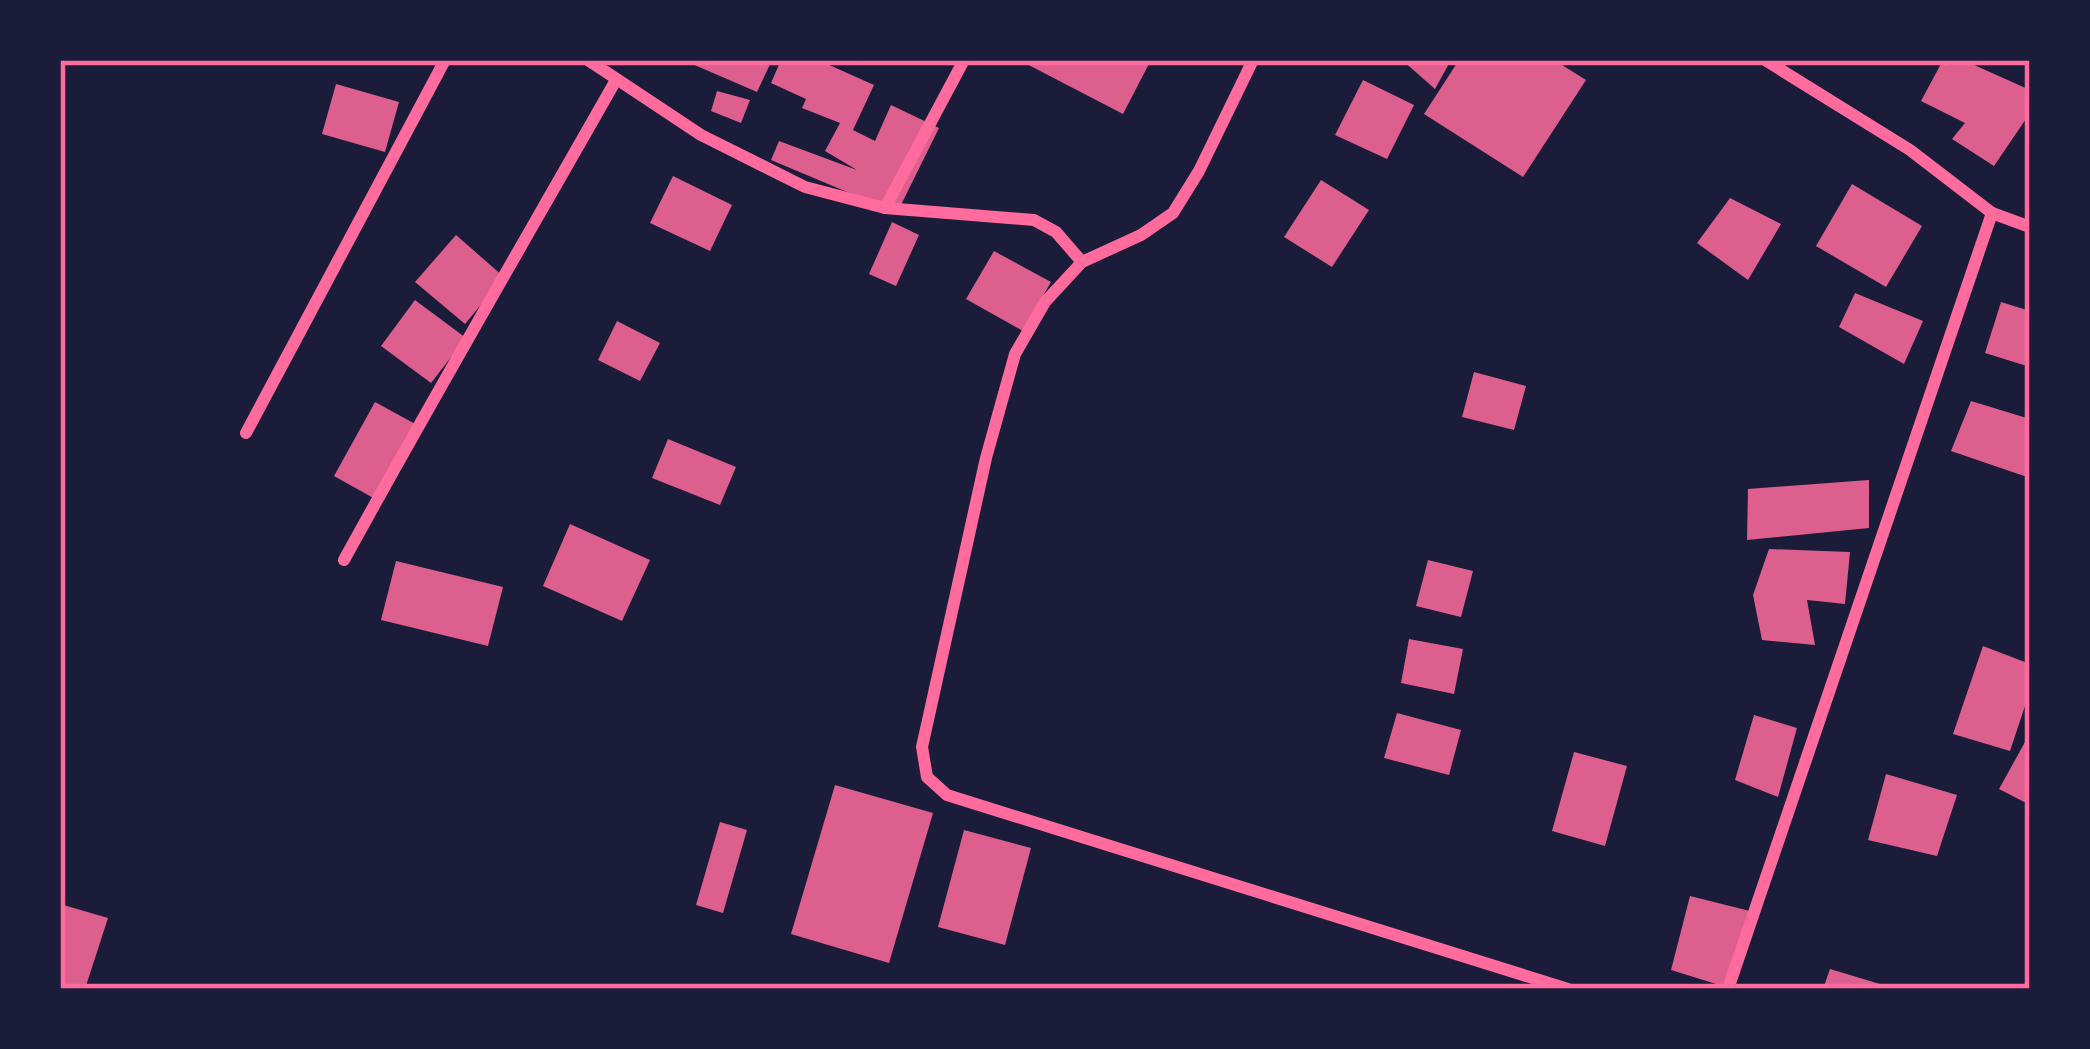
<svg xmlns="http://www.w3.org/2000/svg" width="2090" height="1049" viewBox="0 0 2090 1049" font-family="'Titillium Web',sans-serif">
<rect width="100%" height="100%" fill="#1b1b3a"/>
<g fill="#dd5f8e">
<path d="M683 60H772L757 92Z"/>
<path d="M781 60H828L827 64 874 85 853 130 875 141 891 105 939 128 897 213 771 160 779 141 857 170 825 151 840 123 802 108 806 99 771 83Z"/>
<path d="M1019 60H1151L1123 114Z"/>
<path d="M1402 60H1451L1435 89Z"/>
<path d="M1459 60H1554L1586 80 1523 177 1424 114Z"/>
<path d="M1943 60H1963L2030 90V113L1994 166 1952 139 1965 123 1921 101Z"/>
<path d="M1363 80 1414 105 1387 159 1335 135Z"/>
<path d="M336 84 399 102 385 152 322 134Z"/>
<path d="M717 91 750 100 741 123 711 111Z"/>
<path d="M673 176 732 205 710 251 650 223Z"/>
<path d="M1321 180 1369 210 1332 267 1284 237Z"/>
<path d="M1852 184 1922 226 1886 287 1816 246Z"/>
<path d="M1730 198 1781 224 1748 280 1697 243Z"/>
<path d="M892 222 919 235 896 286 869 274Z"/>
<path d="M456 235 504 277 465 324 415 282Z"/>
<path d="M994 251 1051 282 1023 331 966 299Z"/>
<path d="M1855 293 1923 321 1904 364 1839 327Z"/>
<path d="M415 300 466 338 431 383 381 346Z"/>
<path d="M2001 302 2030 311V367L1985 353Z"/>
<path d="M617 321 660 343 640 381 598 360Z"/>
<path d="M1474 372 1526 386 1514 430 1462 417Z"/>
<path d="M1971 401 2030 419V478L1951 451Z"/>
<path d="M375 402 419 426 377 500 334 476Z"/>
<path d="M668 439 736 467 720 505 652 478Z"/>
<path d="M1869 480V528L1747 540 1748 489Z"/>
<path d="M570 524 650 560 622 621 543 586Z"/>
<path d="M1769 549 1850 552 1845 604 1807 600 1815 645 1762 640 1753 595Z"/>
<path d="M1428 560 1473 571 1461 617 1416 606Z"/>
<path d="M396 561 503 587 488 646 381 620Z"/>
<path d="M1409 639 1463 649 1454 694 1401 683Z"/>
<path d="M1983 646 2030 664V691L2010 751 1953 734Z"/>
<path d="M1397 713 1461 730 1449 775 1384 758Z"/>
<path d="M1754 715 1797 728 1778 797 1735 780Z"/>
<path d="M2030 733V805L1999 789Z"/>
<path d="M1574 752 1627 766 1605 846 1552 831Z"/>
<path d="M1886 774 1957 795 1937 856 1868 840Z"/>
<path d="M835 785 933 813 889 963 791 934Z"/>
<path d="M720 822 747 830 723 913 696 905Z"/>
<path d="M964 830 1031 848 1005 945 938 927Z"/>
<path d="M1690 896 1754 912 1729 988 1671 970Z"/>
<path d="M60 904 108 918 85 989H60Z"/>
<path d="M1830 969 1880 984 1879 989H1823Z"/>
</g>
<g fill="none" stroke-linecap="round" stroke-linejoin="round">
<g stroke="#ff6b9d" stroke-width="12">
<path d="M588 60 701 135 805 187 885 208 1034 220 1056 232 1082 262"/>
<path d="M1253 60 1199 171 1173 213 1141 235 1082 262 1045 302 1015 354 986 458 922 747 927 777 947 795 1568 989"/>
<path d="M1765 60 1910 150 1992 213 2030 227"/>
<path d="M885 208 964 60"/>
<path d="M246 433 445 60"/>
<path d="M344 560C433 398 525 240 616 80"/>
<path d="M1728 989 1992 213"/>
</g>
</g>
<rect width="2090" height="1049" fill="none" stroke="#1b1b3a" stroke-width="126"/>
<rect x="63" y="63" width="1964" height="923" fill="none" stroke="#ff6b9d" stroke-width="4.5"/>
</svg>
